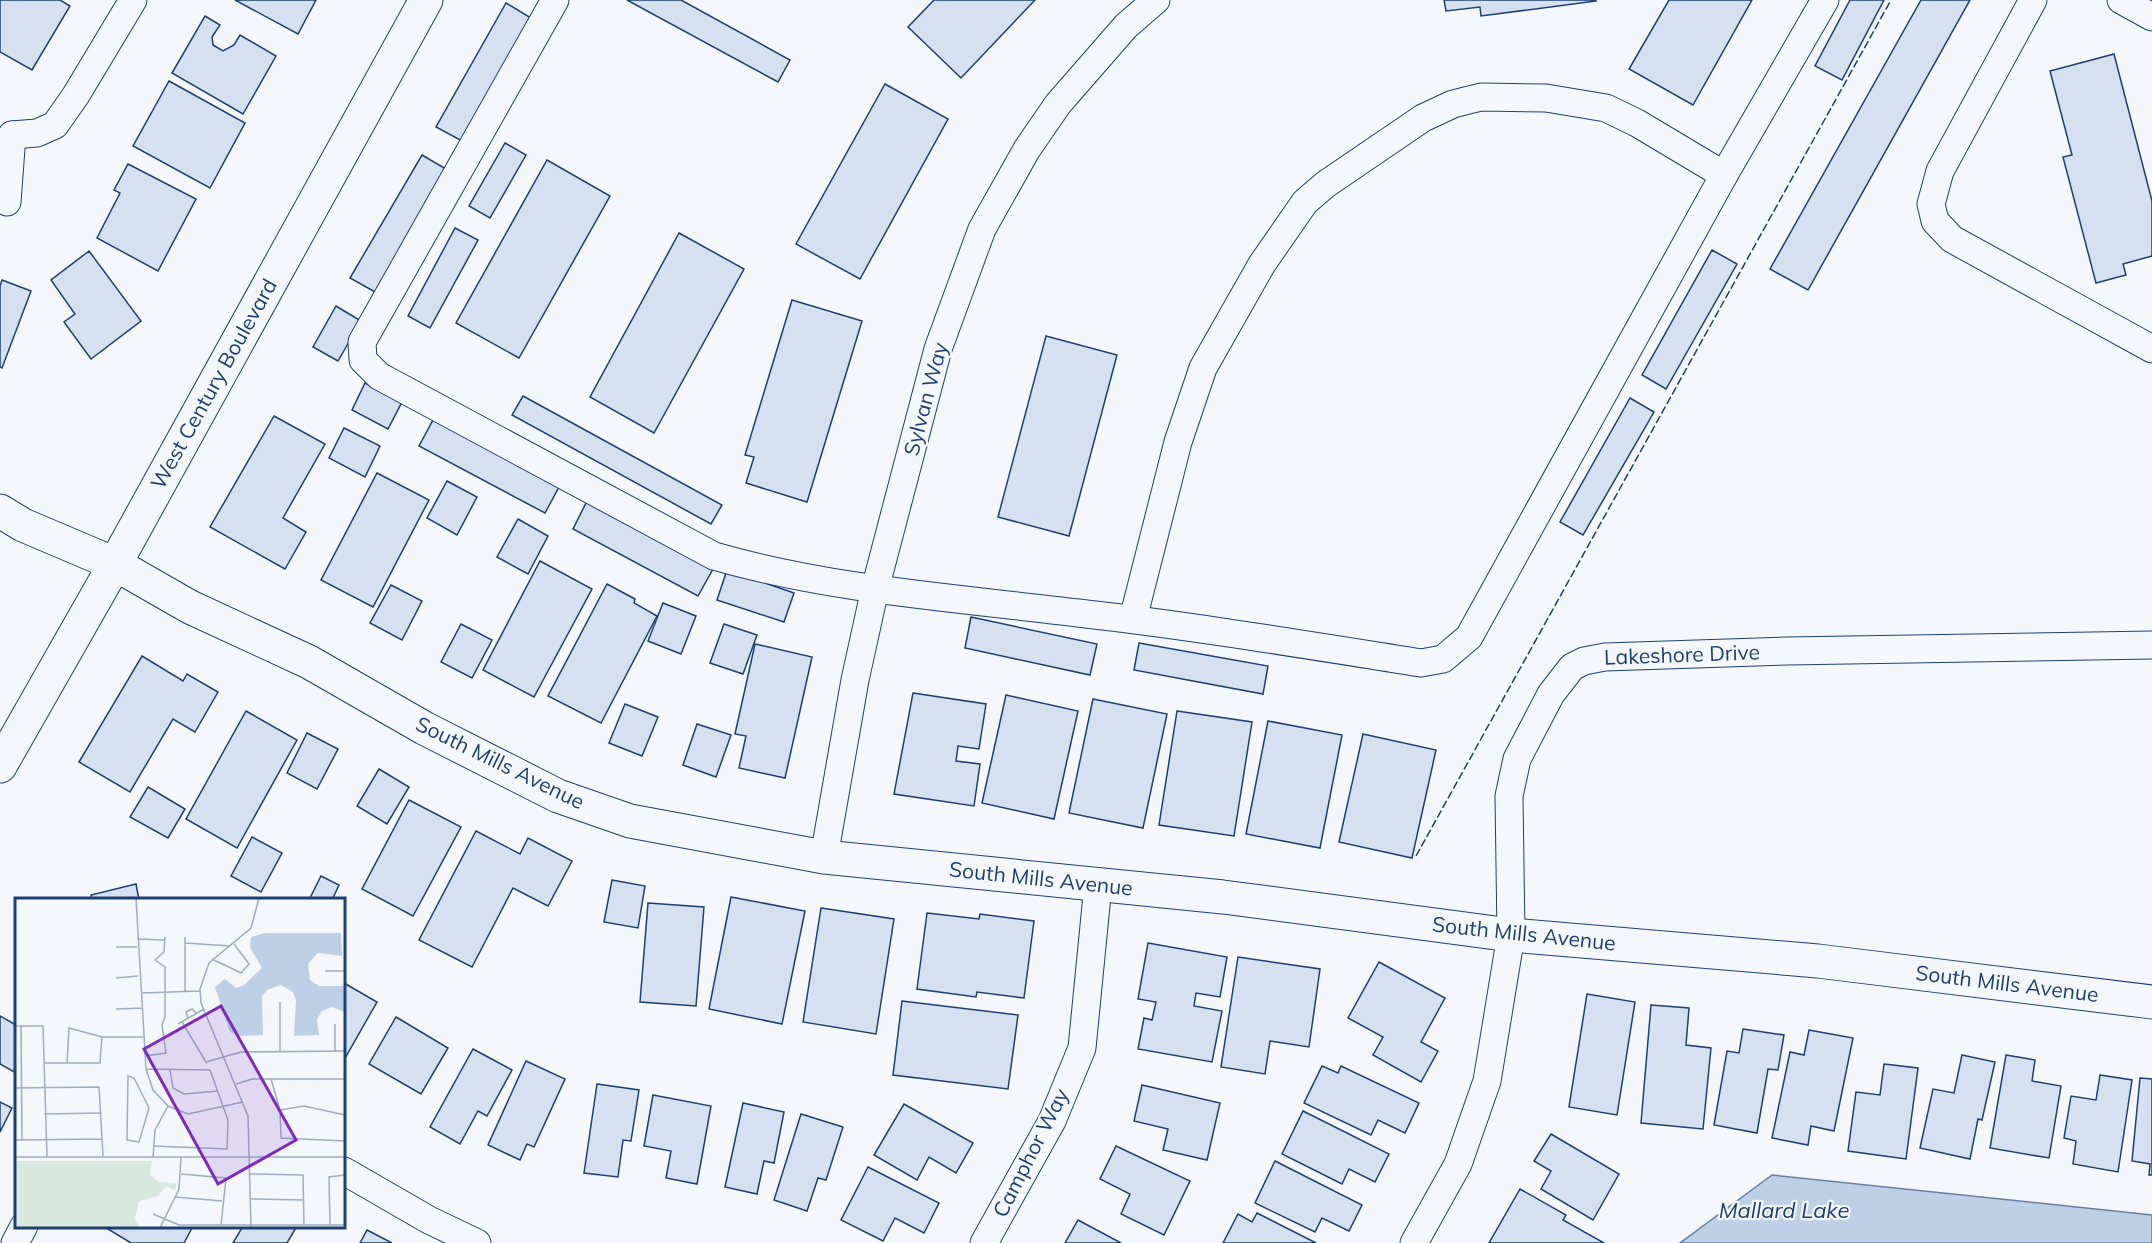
<svg xmlns="http://www.w3.org/2000/svg" width="2152" height="1243" viewBox="0 0 2152 1243" font-family="Mulish,sans-serif">
<rect width="100%" height="100%" fill="#f4f7fb"/>
<path fill="#bed0e5" stroke="#687fa3" stroke-width="1.5" d="M1772 1175 2152 1215V1243H1680Z"/>
<g fill="#d5e0f0" stroke="#1d3f73" stroke-width="1.5">
<path d="M0 0H60L70 6 32 70 0 52Z"/>
<path d="M235 0H316L298 34Z"/>
<path d="M627 0H681L790 60 778 82Z"/>
<path d="M934 0H1035L961 78 908 27Z"/>
<path d="M1444 0H1595L1596 1 1481 16 1480 7 1446 11Z"/>
<path d="M1669 0H1752L1693 105 1629 69Z"/>
<path d="M1850 0H1884L1842 80 1815 66Z"/>
<path d="M1921 0H1970L1808 290 1770 269Z"/>
<path d="M506 3 531 18 462 141 436 127Z"/>
<path d="M205 16 220 25 212 37 213 45 223 51 234 45 240 35 276 56 243 114 172 73Z"/>
<path d="M2114 54 2152 201V256L2123 264 2126 275 2096 283 2063 157 2072 155 2050 71Z"/>
<path d="M169 81 245 123 210 188 133 146Z"/>
<path d="M885 84 948 119 860 279 796 244Z"/>
<path d="M505 143 526 155 490 218 469 206Z"/>
<path d="M422 155 446 169 375 292 350 278Z"/>
<path d="M547 160 610 196 519 358 456 323Z"/>
<path d="M128 164 196 199 158 271 97 238 120 193 114 190Z"/>
<path d="M455 228 478 240 430 328 408 316Z"/>
<path d="M679 233 744 269 654 433 590 397Z"/>
<path d="M1712 250 1737 264 1666 389 1642 375Z"/>
<path d="M89 251 141 321 91 359 64 322 75 314 51 280Z"/>
<path d="M2 280 31 291 2 368 0 367V286Z"/>
<path d="M792 300 862 321 807 502 746 483 754 457 745 455Z"/>
<path d="M336 306 361 321 338 361 313 347Z"/>
<path d="M1046 336 1117 355 1069 536 998 517Z"/>
<path d="M365 383 402 402 388 429 352 410Z"/>
<path d="M523 396 722 505 711 524 512 415Z"/>
<path d="M1630 398 1654 412 1583 535 1560 522Z"/>
<path d="M274 416 325 444 283 518 306 532 285 569 210 527Z"/>
<path d="M433 420 559 487 545 513 419 446Z"/>
<path d="M344 428 380 446 365 477 329 458Z"/>
<path d="M377 473 429 500 373 607 321 580Z"/>
<path d="M447 481 477 497 457 535 427 518Z"/>
<path d="M587 501 713 569 698 596 573 529Z"/>
<path d="M518 519 548 536 528 574 497 557Z"/>
<path d="M540 561 592 589 534 697 483 670Z"/>
<path d="M727 570 794 593 784 622 717 600Z"/>
<path d="M607 584 635 599 634 603 657 616 601 723 548 696Z"/>
<path d="M391 585 422 601 402 640 370 623Z"/>
<path d="M663 603 696 616 681 654 648 641Z"/>
<path d="M971 617 1097 644 1090 675 965 648Z"/>
<path d="M461 624 492 640 472 678 441 662Z"/>
<path d="M724 624 757 635 743 674 710 663Z"/>
<path d="M1139 643 1268 666 1263 694 1134 670Z"/>
<path d="M755 644 812 657 785 778 739 768 746 736 735 734Z"/>
<path d="M142 656 183 681 187 674 218 692 195 732 173 719 130 792 79 762Z"/>
<path d="M913 693 986 704 979 749 958 746 956 761 980 764 974 806 894 794Z"/>
<path d="M1006 695 1078 711 1054 819 982 803Z"/>
<path d="M1093 699 1167 714 1143 828 1069 813Z"/>
<path d="M625 704 658 717 642 756 609 743Z"/>
<path d="M246 711 297 740 237 848 186 819Z"/>
<path d="M1177 711 1252 722 1234 836 1159 825Z"/>
<path d="M1268 721 1342 735 1320 848 1246 834Z"/>
<path d="M697 724 731 735 716 777 683 765Z"/>
<path d="M307 733 338 749 317 789 287 773Z"/>
<path d="M1363 734 1436 750 1412 858 1339 842Z"/>
<path d="M379 769 409 787 387 824 357 806Z"/>
<path d="M148 787 185 809 168 838 130 817Z"/>
<path d="M409 800 461 827 413 916 362 889Z"/>
<path d="M476 831 520 854 528 838 572 861 548 906 513 888 472 967 419 940Z"/>
<path d="M252 837 282 853 261 892 231 876Z"/>
<path d="M321 876 339 885 332 900H309Z"/>
<path d="M612 880 645 886 638 928 604 922Z"/>
<path d="M136 884 139 900H92L91 895Z"/>
<path d="M731 897 805 911 782 1024 709 1009Z"/>
<path d="M648 903 704 907 696 1006 640 1002Z"/>
<path d="M821 908 894 919 876 1034 803 1022Z"/>
<path d="M927 913 979 919 980 914 1034 921 1024 998 977 992 976 997 917 989Z"/>
<path d="M1148 943 1227 957 1220 997 1196 993 1194 1006 1222 1011 1212 1062 1138 1049 1144 1018 1152 1020 1156 1002 1138 999Z"/>
<path d="M1238 957 1320 969 1309 1047 1270 1041 1265 1074 1221 1067Z"/>
<path d="M1379 962 1445 998 1421 1042 1438 1051 1421 1082 1373 1055 1383 1037 1348 1018Z"/>
<path d="M344 983 377 1002 344 1060Z"/>
<path d="M1587 994 1635 1002 1617 1115 1569 1107Z"/>
<path d="M902 1001 1018 1015 1008 1089 893 1075Z"/>
<path d="M1651 1005 1689 1008 1686 1045 1711 1048 1703 1129 1641 1123Z"/>
<path d="M0 1016 16 1025V1073L0 1064Z"/>
<path d="M396 1017 448 1048 421 1094 369 1064Z"/>
<path d="M1743 1029 1784 1035 1778 1070 1768 1069 1757 1133 1714 1125 1727 1051 1739 1053Z"/>
<path d="M1809 1030 1853 1038 1834 1131 1811 1126 1808 1145 1772 1138 1790 1052 1804 1055Z"/>
<path d="M473 1049 512 1070 487 1116 478 1111 460 1144 430 1127Z"/>
<path d="M1962 1055 1995 1062 1982 1120 1978 1119 1970 1159 1920 1148 1933 1089 1954 1093Z"/>
<path d="M2006 1055 2035 1060 2032 1081 2061 1086 2049 1158 1990 1148Z"/>
<path d="M526 1061 565 1079 534 1147 527 1144 520 1160 488 1145Z"/>
<path d="M1884 1064 1918 1068 1906 1159 1848 1151 1856 1092 1880 1095Z"/>
<path d="M1322 1066 1338 1073 1341 1066 1419 1103 1405 1133 1378 1120 1371 1135 1304 1103Z"/>
<path d="M2100 1075 2132 1080 2118 1172 2073 1164 2076 1141 2064 1138 2071 1096 2096 1100Z"/>
<path d="M2140 1078 2152 1079V1175H2149L2150 1164 2132 1161Z"/>
<path d="M597 1084 639 1090 631 1141 623 1140 618 1177 584 1173Z"/>
<path d="M1142 1085 1220 1103 1207 1160 1163 1150 1168 1129 1134 1121Z"/>
<path d="M653 1095 711 1106 697 1184 666 1178 671 1151 644 1146Z"/>
<path d="M0 1102 12 1108 0 1132Z"/>
<path d="M743 1103 784 1112 774 1163 764 1161 757 1194 725 1187Z"/>
<path d="M904 1104 973 1143 956 1173 929 1157 917 1180 874 1155Z"/>
<path d="M1303 1111 1389 1154 1375 1182 1349 1169 1342 1184 1282 1154Z"/>
<path d="M801 1114 843 1127 826 1180 818 1178 807 1211 774 1200Z"/>
<path d="M1551 1134 1619 1174 1593 1220 1541 1189 1551 1171 1534 1161Z"/>
<path d="M1116 1146 1190 1181 1164 1235 1121 1214 1130 1194 1100 1179Z"/>
<path d="M1275 1161 1362 1205 1349 1231 1322 1218 1315 1232 1255 1203Z"/>
<path d="M868 1167 939 1203 924 1233 895 1218 883 1241 841 1220Z"/>
<path d="M1520 1189 1566 1215 1563 1220 1604 1243H1489Z"/>
<path d="M1257 1213 1316 1243H1223L1238 1214 1252 1222Z"/>
<path d="M1078 1220 1121 1243H1065Z"/>
<path d="M103 1226H193L184 1243H131Z"/>
<path d="M243 1226H297L287 1243H233Z"/>
<path d="M367 1230 392 1243H360Z"/>
</g>
<g fill="none" stroke-linecap="round" stroke-linejoin="round">
<g stroke="#1d3f73" stroke-width="29">
<g id="street">
<path d="M555 0 362 342 363 360 379 376 714 556C832 590 957 598 1078 613 1193 626 1307 645 1421 663L1443 659 1469 637 1724 175 1825 0"/>
<path d="M2033 0 1940 171 1931 204 1935 221 1952 239 2152 349"/>
<path d="M2121 0 2152 17"/>
<path d="M12 135 37 133 55 125 76 95 133 0"/>
<path d="M7 202 12 135"/>
<path d="M1133 619 1178 442 1203 368 1262 264 1305 202 1326 184 1423 118 1453 104 1481 97 1546 98 1606 108 1637 123 1724 175"/>
<path d="M824 857 855 680 875 589 938 349 982 229 1027 149 1058 104 1126 26 1156 0"/>
<path d="M344 1171 429 1220 477 1243"/>
<path d="M15 1243 24 1226"/>
<path d="M984 1243 1052 1121 1082 1048 1098 885"/>
<path d="M1414 1243 1458 1164 1487 1081 1511 935 1509 796 1517 759 1551 694 1572 667 1584 661 1605 657 1787 651 2152 645"/>
</g>
</g>
<g stroke="#1d3f73" stroke-width="35">
<g id="secondary">
<path d="M0 511 23 525 115 564 190 607 309 662 424 728 558 796 630 821 824 857 1223 897 1511 935 1818 961 2152 1002"/>
<path d="M0 766 115 564 426 0"/>
</g>
</g>
<use href="#street" stroke="#f4f7fb" stroke-width="27"/>
<use href="#secondary" stroke="#f4f7fb" stroke-width="33"/>
<path stroke="#1d3f73" stroke-width="1.5" stroke-dasharray="8 3" stroke-linecap="butt" d="M1416 856 1891 0"/>
</g>
<g text-anchor="middle" stroke-width="4.5" stroke-linejoin="round" paint-order="stroke">
<g font-size="21" fill="#1d3f73" stroke="#f4f7fb">
<text transform="translate(214 384) rotate(-61)" y="7">West Century Boulevard</text>
<text transform="translate(926 399) rotate(-75)" y="7">Sylvan Way</text>
<text transform="translate(1682 655) rotate(-2)" y="7">Lakeshore Drive</text>
<text transform="translate(500 763) rotate(26)" y="7">South Mills Avenue</text>
<text transform="translate(1041 879) rotate(6)" y="7">South Mills Avenue</text>
<text transform="translate(1524 934) rotate(6)" y="7">South Mills Avenue</text>
<text transform="translate(2007 984) rotate(7)" y="7">South Mills Avenue</text>
<text transform="translate(1031 1153) rotate(-63)" y="7">Camphor Way</text>
</g>
<g font-size="22" font-style="italic" fill="#1d3f73" stroke="#f4f7fb">
<text x="1784" y="1218">Mallard Lake</text>
</g>
</g>
<g transform="translate(15 898)">
<rect width="330" height="330" fill="#f4f7fb"/>
<path d="M0 263H137L135 277 144 284 162 285 160 292 151 288 143 298 124 303 120 320 124 330H0Z" fill="#d7e8df"/>
<path d="M326 35 327 58 303 55 293 66 295 82 304 88H330V114L317 109 307 113 302 121 304 137 279 138 281 102 278 94 266 87 252 92 247 98 248 137 225 138 215 134 200 89 210 81 221 90 229 87 247 70 235 49 236 39 250 35Z" fill="#bed0e5"/>
<path fill="none" stroke="#9eadc5" stroke-width="1.5" d="M121 0 131 171 138 192 153 208 173 216 228 204M170 39V93M122 41 149 42M170 45 215 48M101 49H122M197 61 226 75 234 66 219 46M310 73H330M101 80 123 78M126 95 185 93M101 111 128 110M173 120 171 114 177 111 181 115M167 124 191 164 226 154 330 153M163 126 189 111M0 128H28L32 259M6 128 7 242M320 153V126M265 154V104M130 158 151 155 147 127 150 119V69L140 62 149 54 150 39M29 165H85L87 139M52 165 54 130 87 139H130M131 171 195 172 213 222 212 251 138 248M155 172 158 190 169 196 203 193M113 178 119 180 134 210 124 244 112 242ZM256 181 265 212 266 240 330 243M221 186 237 181H330M0 190 84 189 88 258M265 212 289 208 330 217M29 216 87 215M0 242 87 241M0 259H330M138 259 140 232 153 208M166 276 211 280M235 276 288 277 289 327M160 299 207 303M235 301 289 302M138 316 164 327H330M206 327 211 280M315 327 314 279 330 277M145 330 164 291 166 259M236 330 233 218 186 105 185 91 194 65 236 30 244 0"/>
<path fill="#7b2cbf" fill-opacity="0.15" stroke="#7b2cbf" stroke-width="3" d="M206 108 281 242 203 286 129 151Z"/>
<rect width="330" height="330" fill="none" stroke="#1d3f73" stroke-width="3"/>
</g>
</svg>
